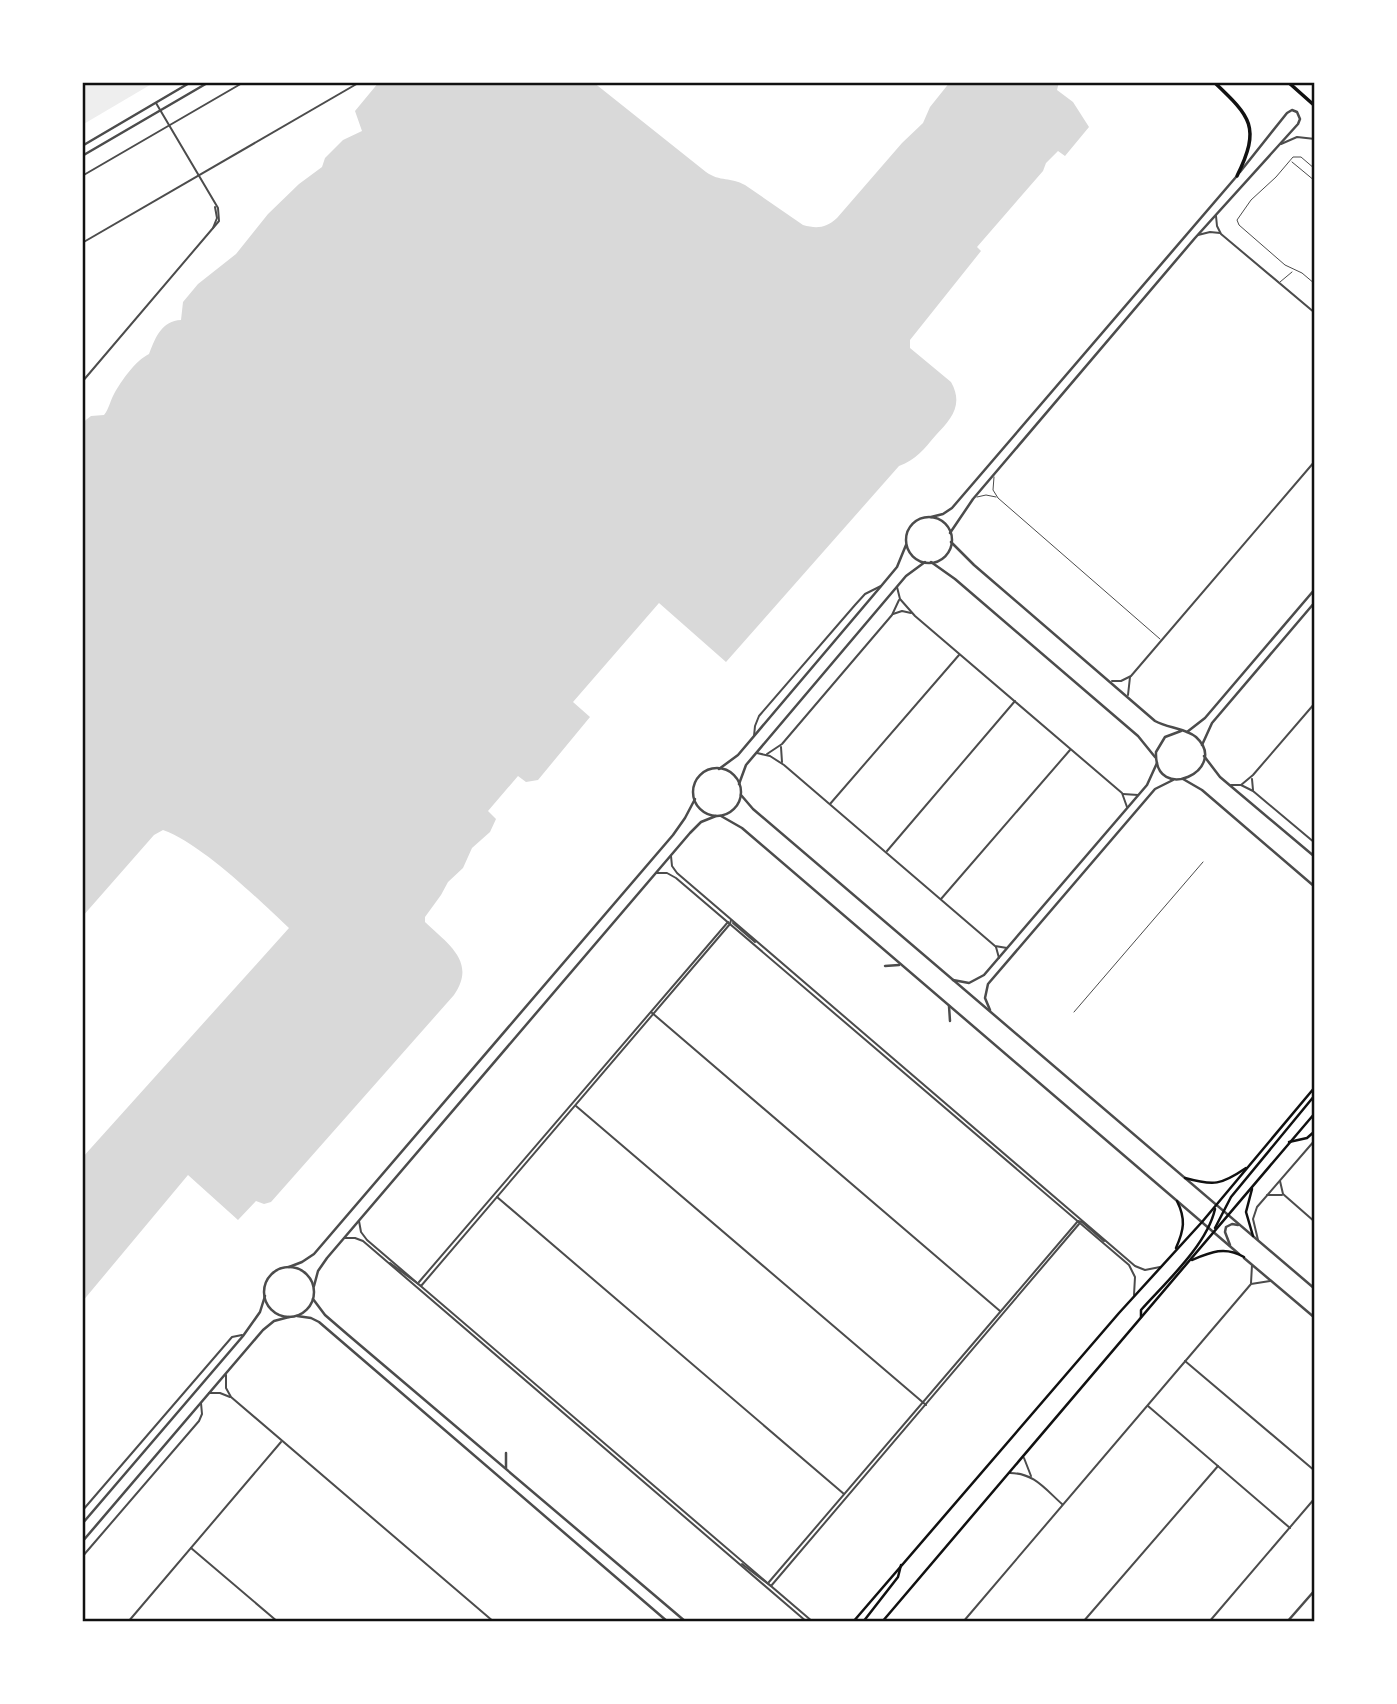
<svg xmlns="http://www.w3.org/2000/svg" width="1397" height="1704" viewBox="0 0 1397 1704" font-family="'Fira Sans Condensed',sans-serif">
<rect width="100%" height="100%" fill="#fff"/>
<path fill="#eee" d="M82 82H155L82 125Z"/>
<path fill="#d9d9d9" d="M379 82H593L706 172C720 182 731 177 745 185L803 225C817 229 826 228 837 218L902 143 923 123 930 107 950 82H1059L1057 90 1073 102 1089 127 1065 156 1058 151 1046 163 1043 171 977 247 981 251 910 340V348L951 382C964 405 951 419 936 435 924 449 916 460 899 466L726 662 659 603 573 702 590 717 538 780 526 782 518 776 488 811 496 819 490 832 472 848 463 868 448 882 441 895 425 917V922C448 944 477 962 454 995L271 1202 264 1204 256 1201 238 1220 188 1175 82 1302V1158L289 928C258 899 202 844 163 830L154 835 82 917V423L91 416 104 415C109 409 110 401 114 394 122 380 135 361 149 354 156 336 162 321 181 320L183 302 198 284 236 254 268 214 299 184 322 167 325 158 343 140 362 131 355 111Z"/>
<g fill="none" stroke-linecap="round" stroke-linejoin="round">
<g stroke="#4c4c4c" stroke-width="1">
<path d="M1292 162 1315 181"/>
<path d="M1315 169 1301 157H1293L1276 177 1251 200 1237 220 1239 225 1285 265 1302 273 1315 284"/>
<path d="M1280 282 1292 272"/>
<path d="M994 477 993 490 998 498 1160 639"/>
<path d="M977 497 986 495 996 497"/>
<path d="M1074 1012 1203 862"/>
</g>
<g stroke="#4c4c4c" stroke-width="2">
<path d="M1281 144 1297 137 1315 139"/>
<path d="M82 176 244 82"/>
<path d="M1216 216 1217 226 1221 234 1315 313"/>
<path d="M213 228 217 218 215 207"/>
<path d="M1198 235 1210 232 1220 233"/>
<path d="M82 243 360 82"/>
<path d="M82 382 219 221 218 208 156 103"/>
<path d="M897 587 900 599 915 616 1122 793 1127 807"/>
<path d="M893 614 902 611 911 613"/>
<path d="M1112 681H1121L1131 676 1315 461"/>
<path d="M1128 695 1130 677"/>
<path d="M754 736 755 726 759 716 855 605 865 594 881 586"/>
<path d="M781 747 782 762"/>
<path d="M757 753 770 756 784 765 995 946 1007 948"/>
<path d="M767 754 782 744 892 615 899 600"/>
<path d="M1252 779 1253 790"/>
<path d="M1231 785H1241L1253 791 1315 843"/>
<path d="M1241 785 1253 775 1315 703"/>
<path d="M1123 794 1138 795"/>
<path d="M830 804 959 655"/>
<path d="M887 851 1015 701"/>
<path d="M671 856 672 866 677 873 1135 1266 1145 1270 1160 1267"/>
<path d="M656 873H667L676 878 1129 1265 1135 1277 1134 1295"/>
<path d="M941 899 1070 750"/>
<path d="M733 923 755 942"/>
<path d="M996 947 999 958"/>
<path d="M651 1012 1000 1311"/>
<path d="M576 1106 926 1405"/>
<path d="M1280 1181 1283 1194 1315 1222"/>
<path d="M1267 1195H1282"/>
<path d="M497 1197 844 1494"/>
<path d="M359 1221 361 1232 367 1240 813 1622"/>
<path d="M345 1238H355L363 1241 807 1622"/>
<path d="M1258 1240 1253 1219 1257 1207 1315 1140"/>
<path d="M390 1263 421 1286 730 924 731 920"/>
<path d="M419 1282 728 922"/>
<path d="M1251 1283 1252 1265"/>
<path d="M1185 1361 1315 1471"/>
<path d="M226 1375V1388L231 1397 494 1622"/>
<path d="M209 1393H220L230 1397"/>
<path d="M1148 1406 1290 1528"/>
<path d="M1024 1458 1031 1476"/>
<path d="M1010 1473C1034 1473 1045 1489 1062 1504"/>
<path d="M82 1511 232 1337 242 1335"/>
<path d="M191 1548 278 1622"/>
<path d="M82 1557 199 1421 202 1414 201 1403"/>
<path d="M742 1564 771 1586 1079 1224"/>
<path d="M769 1582 1078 1221 1082 1222 1104 1241"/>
<path d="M128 1622 281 1442"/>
<path d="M963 1622 1251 1284 1270 1281"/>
<path d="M1083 1622 1218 1466"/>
<path d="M1209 1622 1315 1498"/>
</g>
<g stroke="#4c4c4c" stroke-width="2.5">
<path d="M82 146 191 82"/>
<path d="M82 156 209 82"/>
<path d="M931 517 943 514 952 508 1236 177"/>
<circle cx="929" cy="540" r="23"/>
<path d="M950 533 973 499 1195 238 1298 124 1300 119 1297 112 1292 110 1287 113 1240 172"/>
<path d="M951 542 974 565 1155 721C1167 728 1185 728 1196 737 1231 769 1154 806 1156 752L1165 737 1181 731"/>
<path d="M931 562 955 579 1138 736 1155 757"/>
<path d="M1187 732 1205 718 1315 589"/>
<path d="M1202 745 1212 723 1315 602"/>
<path d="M1204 756 1220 777 1315 857"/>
<circle cx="717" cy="792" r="24"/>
<path d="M719 769 738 755 882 585 897 567 906 545"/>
<path d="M1183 779 1202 790 1315 887"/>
<path d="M739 784 746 765 906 576 925 562"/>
<path d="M741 795 753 809 1315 1289"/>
<path d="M721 816 742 828 1239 1254"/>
<path d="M885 966 899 965"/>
<path d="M953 980 969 983 984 975 1147 785 1157 763"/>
<path d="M949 1006 950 1021"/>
<path d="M990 1010 985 998 988 984 1155 789 1173 780"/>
<path d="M1230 1245 1225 1232 1226 1227 1232 1224 1238 1225"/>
<path d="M1244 1258 1315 1318"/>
<path d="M289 1267 302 1262 314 1254 673 835 685 818 695 799"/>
<circle cx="289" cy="1292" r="25"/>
<path d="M314 1286 318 1271 327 1258 690 833 701 822 716 816"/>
<path d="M313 1299 325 1315 347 1334 686 1622"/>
<path d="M297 1316 311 1318 319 1322 668 1622"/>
<path d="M506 1468V1453"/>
<path d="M82 1524 243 1336 260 1312 265 1296"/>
<path d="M82 1542 263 1330 274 1321 289 1317"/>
<path d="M1287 1622 1315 1590"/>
</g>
<g stroke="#111" stroke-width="2.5">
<path d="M1289 1142 1307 1138 1315 1131"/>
<path d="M1185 1178C1214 1186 1221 1185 1246 1168"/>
<path d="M1252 1189 1246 1212 1253 1236"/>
<path d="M1215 1228 1231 1197 1315 1095"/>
<path d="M1176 1248C1184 1230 1186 1219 1177 1201"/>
<path d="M1192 1260C1211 1252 1225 1246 1244 1257"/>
<path d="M1141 1317V1310C1166 1282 1207 1245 1215 1209"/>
<path d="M853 1622 1119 1313 1202 1222 1315 1087"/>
<path d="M863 1622 898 1577 901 1565"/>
<path d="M882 1622 1315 1113"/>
</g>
<path stroke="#111" stroke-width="3.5" d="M1288 82 1315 106"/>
<path stroke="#111" stroke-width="3.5" d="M1214 82C1251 117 1261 127 1237 176"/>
</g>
<rect width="1397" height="1704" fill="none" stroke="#ffffff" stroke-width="168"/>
<rect x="84" y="84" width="1229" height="1536" fill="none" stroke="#111" stroke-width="2.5"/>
</svg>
